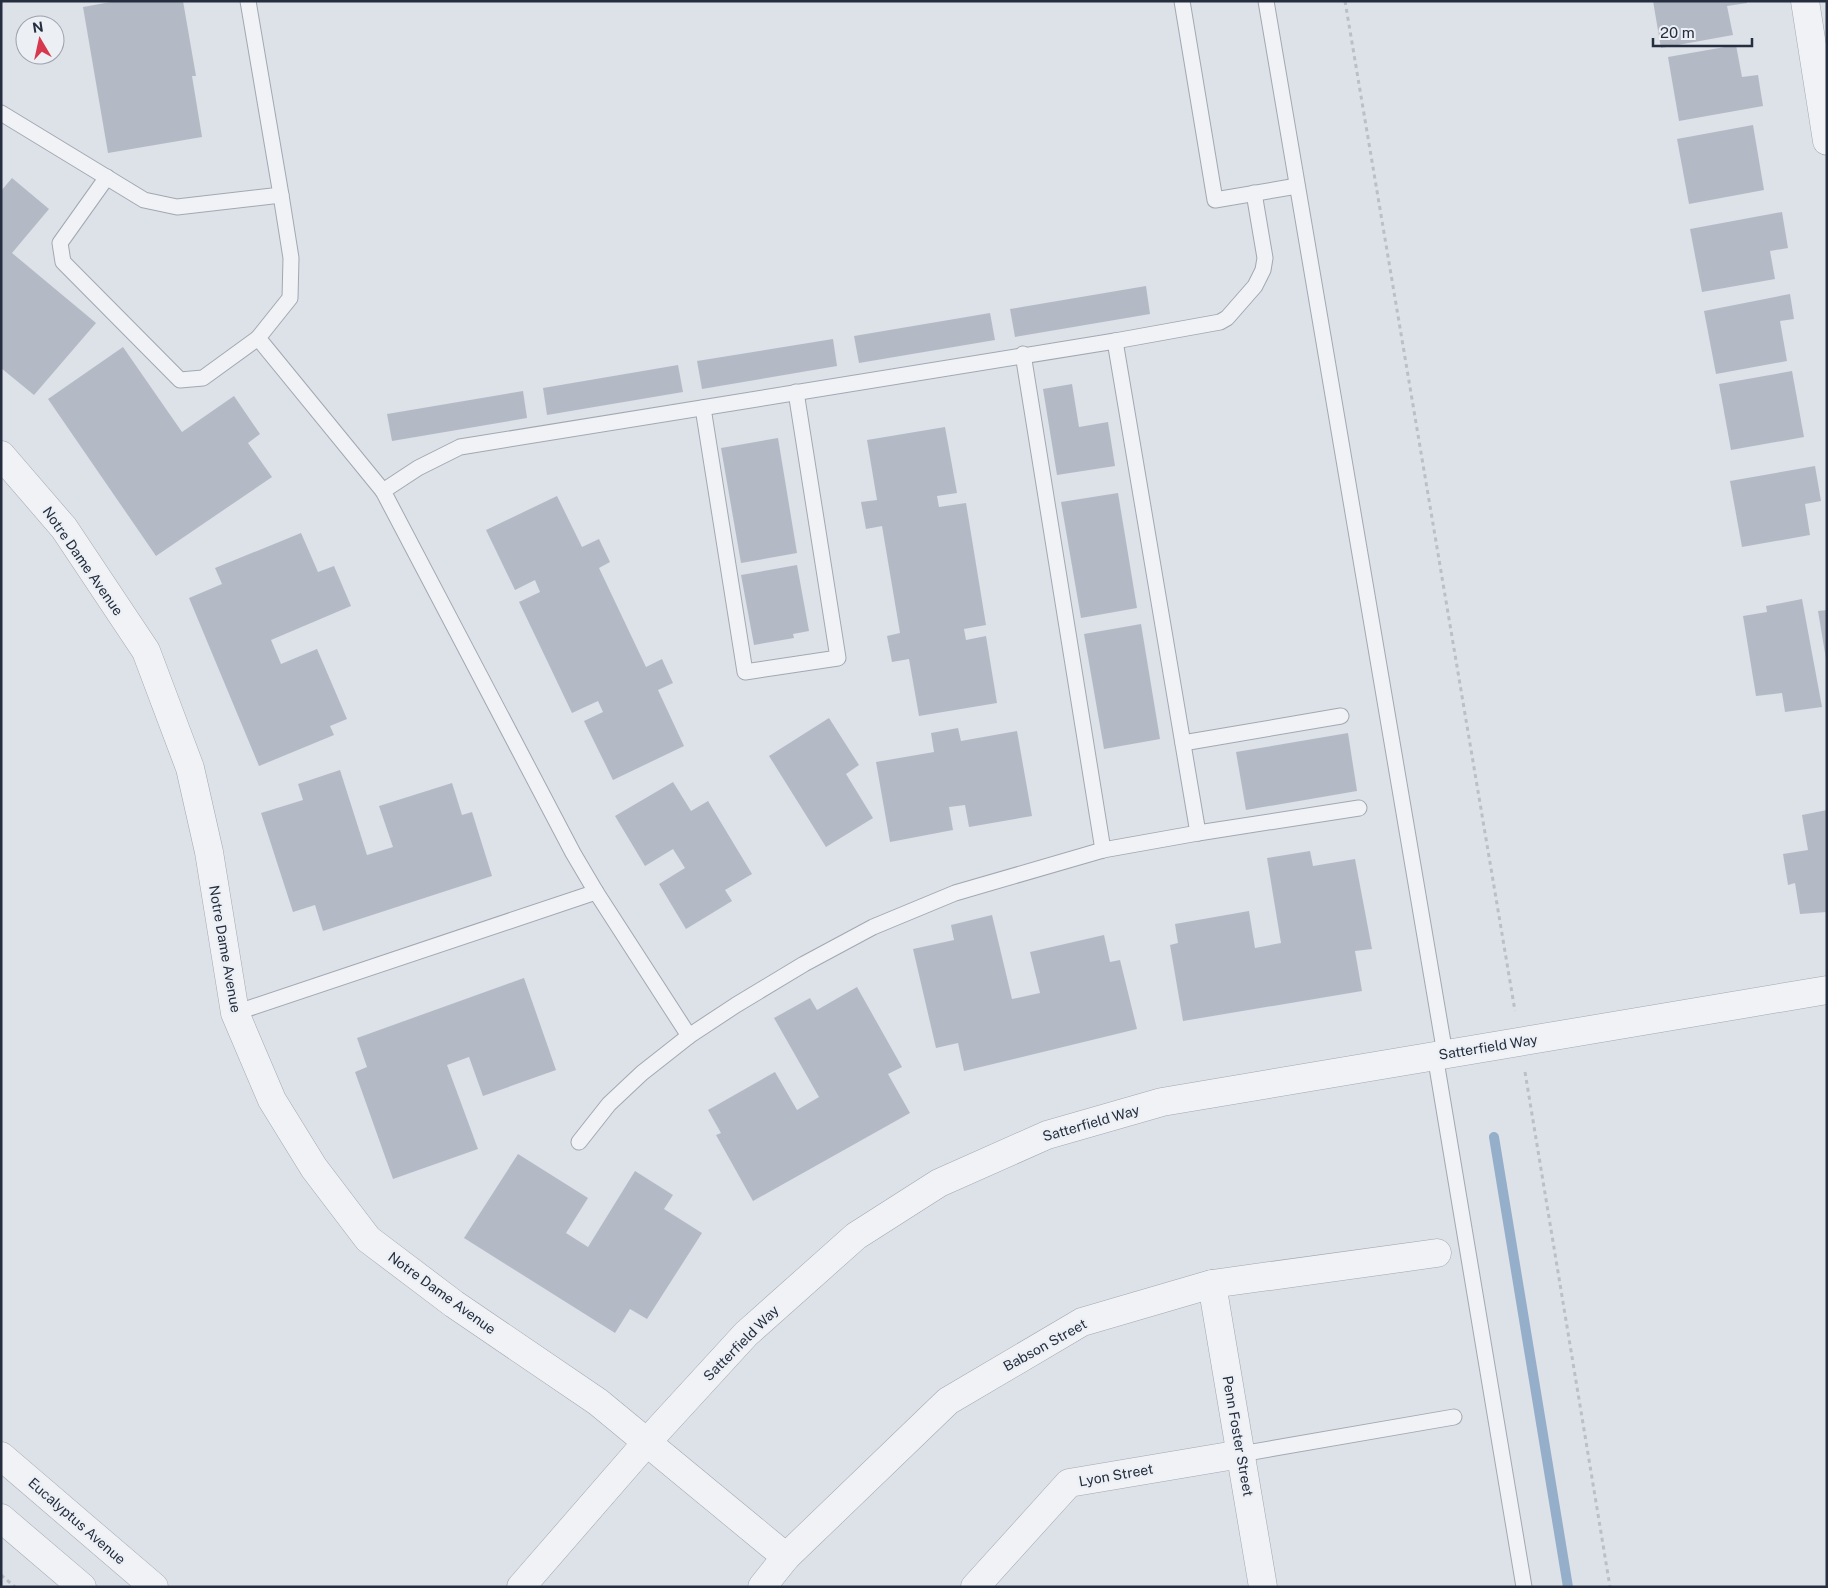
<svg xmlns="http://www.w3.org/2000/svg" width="1828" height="1588" viewBox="0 0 1828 1588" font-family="'Public Sans',sans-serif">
<rect width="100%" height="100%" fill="#dde1e8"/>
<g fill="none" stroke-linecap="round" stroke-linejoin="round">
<path stroke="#95aeca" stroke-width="10" d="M1494 1137 1568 1587"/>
</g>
<g fill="#b4bac5">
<path d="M116 1H183L196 76H192L202 137 108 153 83 7Z"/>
<path d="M1653 1H1747V3L1727 6 1733 35 1661 48Z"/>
<path d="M1736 45 1742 77 1758 75 1763 106 1679 121 1668 57Z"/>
<path d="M1753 125 1764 190 1689 204 1677 139Z"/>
<path d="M12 178 49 209 12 253 96 323 34 395 1 368V191Z"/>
<path d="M1782 212 1788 248 1770 251 1775 279 1702 292 1690 229Z"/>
<path d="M1146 286 1150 314 1015 337 1010 309Z"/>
<path d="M1790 294 1794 319 1780 321 1787 361 1716 374 1704 311Z"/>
<path d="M990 313 995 340 859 363 854 336Z"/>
<path d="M833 339 837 366 702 389 697 361Z"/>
<path d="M123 347 182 432 234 396 260 434 248 443 272 477 156 556 48 399Z"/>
<path d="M678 365 683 392 547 415 543 388Z"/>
<path d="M1792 371 1804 437 1731 450 1719 384Z"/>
<path d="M1072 384 1079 427 1108 422 1115 466 1057 475 1043 389Z"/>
<path d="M523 391 527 418 392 441 387 414Z"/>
<path d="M945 427 957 493 937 496 939 507 966 503 986 625 964 629 966 640 986 636 997 703 919 716 909 659 892 662 887 636 900 633 882 526 866 529 861 502 877 500 867 440Z"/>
<path d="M778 438 797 553 741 563 721 448Z"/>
<path d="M1815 466 1821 501 1805 504 1810 535 1742 547 1730 481Z"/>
<path d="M1118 493 1137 608 1081 618 1061 502Z"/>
<path d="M557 496 582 547 599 539 610 562 599 568 646 667 662 659 673 683 658 690 684 746 613 780 584 721 603 712 598 701 572 713 519 602 540 592 535 580 515 590 486 530Z"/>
<path d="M301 533 318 572 334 566 351 606 271 640 281 664 317 649 347 719 330 726 334 735 259 766 189 598 222 584 215 568Z"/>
<path d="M797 565 809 631 793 634 794 638 754 645 741 575Z"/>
<path d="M1802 599 1822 707 1785 712 1782 693 1756 696 1743 616 1767 612 1766 606Z"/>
<path d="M1827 610V659H1826L1818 611Z"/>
<path d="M1141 624 1160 739 1104 749 1084 634Z"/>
<path d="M829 718 859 765 846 774 873 818 826 847 769 756Z"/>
<path d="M958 728 961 741 1017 731 1032 816 969 827 965 805 949 807 953 830 890 842 876 762 934 752 931 733Z"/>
<path d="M1348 733 1357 791 1246 810 1236 752Z"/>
<path d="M340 770 367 855 393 847 379 806 452 783 462 815 472 812 492 876 323 931 315 905 293 912 261 813 303 800 298 784Z"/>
<path d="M673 782 691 811 708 801 752 874 725 890 732 901 686 929 659 884 685 868 673 849 645 866 615 816Z"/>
<path d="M1827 810V912L1800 914 1795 883 1788 885 1783 854 1808 850 1802 815Z"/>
<path d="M1310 851 1313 866 1355 859 1372 949 1355 951 1362 991 1183 1021 1170 945 1178 943 1175 924 1249 911 1255 948 1281 943 1267 858Z"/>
<path d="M992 915 1012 999 1040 993 1030 952 1104 935 1110 962 1120 960 1137 1029 964 1071 958 1043 936 1048 913 949 954 940 951 925Z"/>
<path d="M524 978 556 1070 483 1096 469 1057 447 1065 478 1149 393 1179 355 1072 367 1067 357 1038Z"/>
<path d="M857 987 902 1067 888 1074 910 1113 753 1201 716 1135 721 1133 708 1110 775 1072 797 1110 819 1097 774 1018 810 998 817 1010Z"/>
<path d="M518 1154 588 1198 566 1233 588 1247 635 1171 673 1195 664 1209 702 1233 647 1319 630 1309 615 1333 464 1238Z"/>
</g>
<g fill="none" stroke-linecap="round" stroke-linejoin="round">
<g stroke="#a2a8b2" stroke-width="17">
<g id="service">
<path d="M1182 1 1215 200 1297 186"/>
<path d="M1266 1 1445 1054"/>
<path d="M1 113 144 200 177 207 281 195 248 1"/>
<path d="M107 177 60 243 63 262 180 380 203 378 258 338"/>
<path d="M281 195 291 258 290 298 258 338 383 491"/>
<path d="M1115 341 1220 322 1227 318 1255 286 1263 270 1265 258 1254 193"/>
<path d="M1023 354 1103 850"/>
<path d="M703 408 745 672 838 658 796 392"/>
<path d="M1183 743 1341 716"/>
<path d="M235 1013 596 892"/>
<path d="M689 1036 596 892 573 853 383 491 418 468 460 447 1115 341 1198 833"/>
<path d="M1435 1055 1524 1587"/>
<path d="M579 1142 609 1104 642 1073 689 1036 736 1005 804 964 873 927 955 893 1103 850 1198 833 1359 808"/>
<path d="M1241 1454 1454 1417"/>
</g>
</g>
<g stroke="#a2a8b2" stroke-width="29">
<g id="minor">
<path d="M1805 1 1827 141"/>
<path d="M1 455 64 528 146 651 190 768 209 852 235 1013 272 1100 314 1168 368 1239 454 1304 598 1402 786 1557"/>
<path d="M1212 1284 1263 1587"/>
<path d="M521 1587 647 1442 746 1334 856 1236 939 1183 1047 1135 1162 1102 1827 990"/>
<path d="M762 1587 786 1557 948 1401 1082 1322 1212 1284 1437 1253"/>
<path d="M975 1587 1069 1483 1241 1454"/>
</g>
</g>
<g stroke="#a2a8b2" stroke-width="29">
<g id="tertiary">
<path d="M1 1456 154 1587"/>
<path d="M1 1518 82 1587"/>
</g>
</g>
<g stroke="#bbbfc6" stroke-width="3" stroke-dasharray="4 4" stroke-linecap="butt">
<path d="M1345 1 1515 1011"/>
<path d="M1525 1072 1610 1587"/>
<path d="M1 1575 15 1587"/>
</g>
<use href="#service" stroke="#f0f2f6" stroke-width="15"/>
<use href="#minor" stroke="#f0f2f6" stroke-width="28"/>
<use href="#tertiary" stroke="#f0f2f6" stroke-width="28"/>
</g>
<g text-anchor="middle" stroke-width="4.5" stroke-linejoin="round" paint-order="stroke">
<g font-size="14" fill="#252e3f" stroke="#ecf0f5">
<text transform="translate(83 561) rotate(55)" y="5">Notre Dame Avenue</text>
<text transform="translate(225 949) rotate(80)" y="5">Notre Dame Avenue</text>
<text transform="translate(1488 1047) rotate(-9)" y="5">Satterfield Way</text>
<text transform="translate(1091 1123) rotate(-16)" y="5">Satterfield Way</text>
<text transform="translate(442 1293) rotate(36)" y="5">Notre Dame Avenue</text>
<text transform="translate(741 1343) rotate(-45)" y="5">Satterfield Way</text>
<text transform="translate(1045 1345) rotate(-29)" y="5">Babson Street</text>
<text transform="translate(1238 1436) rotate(80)" y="5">Penn Foster Street</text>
<text transform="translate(1116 1475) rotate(-10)" y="5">Lyon Street</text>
<text transform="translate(77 1521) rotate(41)" y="5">Eucalyptus Avenue</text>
</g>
</g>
<rect width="1828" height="1588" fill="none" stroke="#252e3f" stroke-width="5"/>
<g transform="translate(40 40) rotate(351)"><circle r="24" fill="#ecf0f5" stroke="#9ca2ac"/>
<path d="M0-4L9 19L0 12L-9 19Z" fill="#d6394d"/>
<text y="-8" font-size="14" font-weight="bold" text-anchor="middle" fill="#252e3f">N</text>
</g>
<path d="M1653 38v8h99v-8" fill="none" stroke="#252e3f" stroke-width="2.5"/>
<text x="1660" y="38" font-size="15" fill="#252e3f" stroke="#ecf0f5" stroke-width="4" paint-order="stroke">20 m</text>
</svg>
